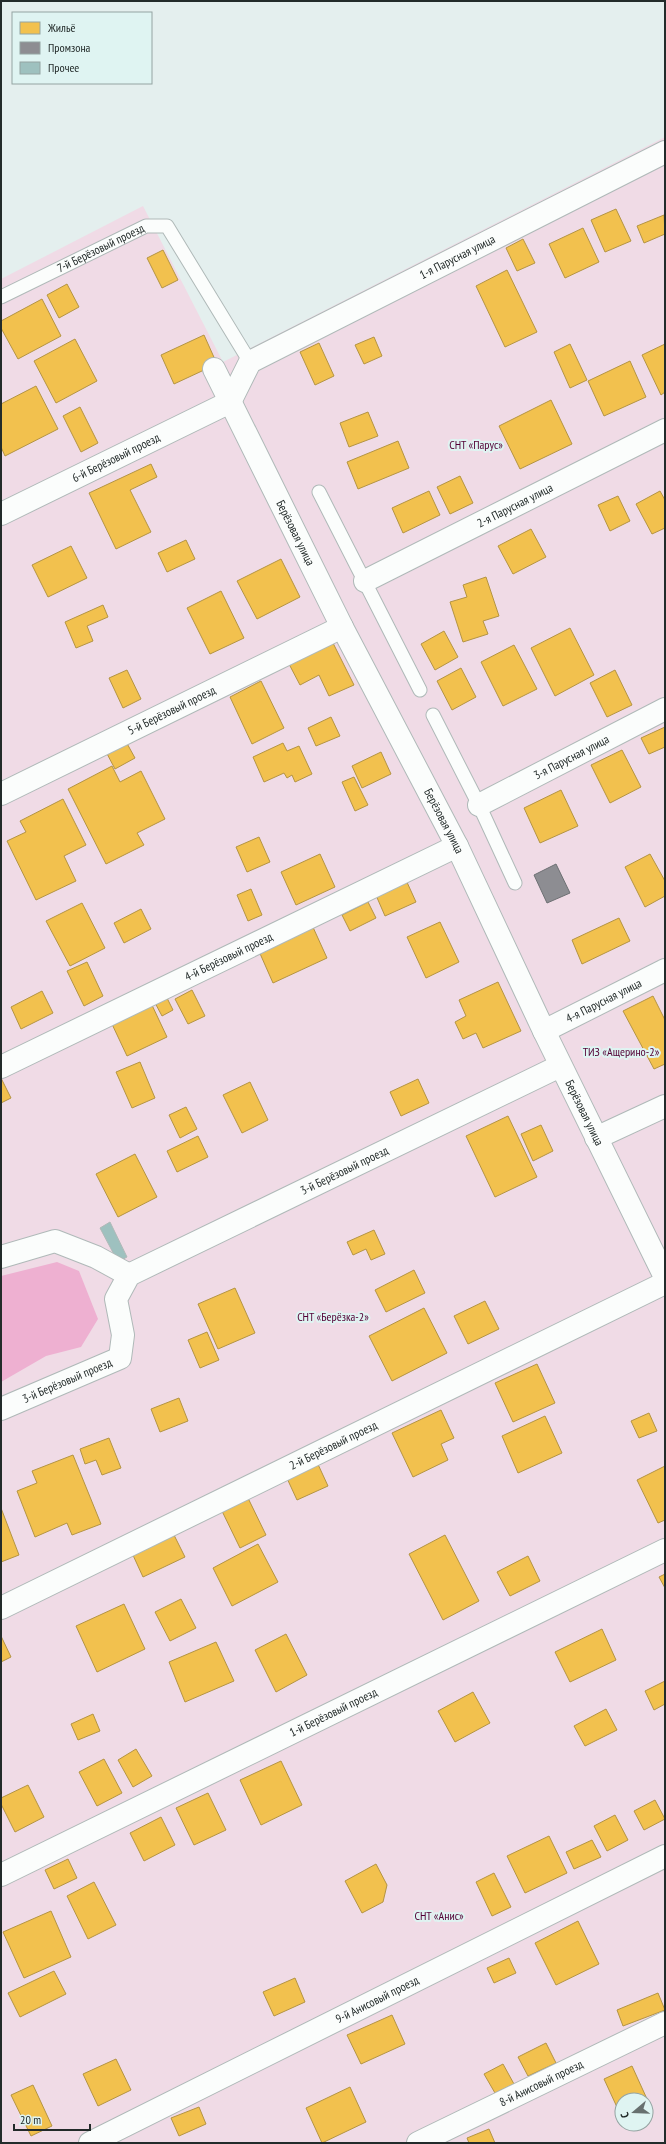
<svg xmlns="http://www.w3.org/2000/svg" width="666" height="2144" viewBox="0 0 666 2144" font-family="'PT Sans Narrow',sans-serif">
<rect width="100%" height="100%" fill="#e4efee"/>
<path fill="#f0dbe6" fill-rule="evenodd" d="M665 137V2143H1V279L143 206 223 362ZM622 2100H646V2124H622Z"/>
<path fill="#eeb0d1" d="M57 1262 79 1271 98 1319 81 1347 46 1356 1 1382V1276Z"/>
<g fill="#f2c14e" stroke="#b49443">
<path d="M616 209 631 241 605 252 591 220Z"/>
<path d="M664 215 665 234 644 243 637 226Z"/>
<path d="M583 228 599 262 565 278 549 244Z"/>
<path d="M523 239 535 263 517 271 506 248Z"/>
<path d="M163 250 178 280 162 288 147 258Z"/>
<path d="M507 270 537 332 505 347 476 286Z"/>
<path d="M67 284 79 307 59 318 47 295Z"/>
<path d="M42 299 61 336 18 359 1 328V321Z"/>
<path d="M204 335 217 364 174 384 161 355Z"/>
<path d="M374 337 382 356 364 364 355 345Z"/>
<path d="M75 339 97 381 56 403 34 361Z"/>
<path d="M319 343 334 376 315 385 300 352Z"/>
<path d="M570 344 587 380 570 388 554 352Z"/>
<path d="M665 344V392L661 395 642 355Z"/>
<path d="M630 361 646 397 604 416 588 381Z"/>
<path d="M36 386 58 429 5 456 1 447V404Z"/>
<path d="M551 400 572 444 520 469 499 426Z"/>
<path d="M80 407 98 443 81 452 63 416Z"/>
<path d="M368 412 378 436 349 447 340 423Z"/>
<path d="M398 441 409 468 358 489 347 462Z"/>
<path d="M151 464 157 477 130 490 151 532 116 549 89 493Z"/>
<path d="M460 476 473 503 450 514 437 487Z"/>
<path d="M429 491 440 515 403 533 392 508Z"/>
<path d="M660 491 665 500V528L652 534 636 504Z"/>
<path d="M618 496 630 521 610 531 598 505Z"/>
<path d="M531 529 546 557 513 574 498 546Z"/>
<path d="M186 540 195 559 167 572 158 553Z"/>
<path d="M71 546 87 578 48 597 32 565Z"/>
<path d="M281 559 300 597 257 619 237 581Z"/>
<path d="M486 577 499 616 483 621 488 634 463 642 450 602 467 597 463 585Z"/>
<path d="M221 591 244 638 210 654 187 608Z"/>
<path d="M103 605 108 617 87 626 93 641 76 648 65 622Z"/>
<path d="M570 628 594 675 555 696 531 648Z"/>
<path d="M444 631 458 657 435 670 421 644Z"/>
<path d="M333 643 354 685 329 696 319 675 300 685 289 664Z"/>
<path d="M514 645 537 689 503 706 481 662Z"/>
<path d="M461 668 476 697 452 710 437 681Z"/>
<path d="M127 670 141 699 123 708 109 678Z"/>
<path d="M615 670 632 705 607 717 590 683Z"/>
<path d="M261 681 284 728 252 744 230 697Z"/>
<path d="M331 717 340 736 316 746 308 728Z"/>
<path d="M665 727V747L649 754 641 738Z"/>
<path d="M124 738 135 758 115 769 104 748Z"/>
<path d="M283 743 287 751 299 746 312 774 295 782 292 775 287 778 284 773 264 782 253 757Z"/>
<path d="M622 750 641 787 610 803 591 765Z"/>
<path d="M381 752 391 774 362 788 352 766Z"/>
<path d="M112 766 120 782 141 771 165 819 137 833 144 845 106 864 68 789Z"/>
<path d="M354 777 368 805 355 811 342 782Z"/>
<path d="M561 790 578 826 540 843 524 808Z"/>
<path d="M63 799 86 845 64 856 76 881 36 900 7 841 26 832 20 821Z"/>
<path d="M259 837 270 862 247 872 236 847Z"/>
<path d="M320 854 335 887 296 905 281 872Z"/>
<path d="M650 854 665 881V896L645 907 625 867Z"/>
<path d="M406 880 416 902 385 916 375 893Z"/>
<path d="M251 889 262 915 248 921 237 895Z"/>
<path d="M368 902 376 918 350 931 342 915Z"/>
<path d="M82 903 105 948 70 966 46 921Z"/>
<path d="M141 909 151 929 124 943 114 923Z"/>
<path d="M619 918 630 941 582 964 572 940Z"/>
<path d="M440 922 459 962 426 978 407 937Z"/>
<path d="M312 925 327 958 273 983 258 949Z"/>
<path d="M87 962 103 996 84 1006 67 971Z"/>
<path d="M498 982 521 1031 483 1048 476 1033 463 1039 455 1022 466 1016 459 1000Z"/>
<path d="M192 990 205 1016 188 1024 175 999Z"/>
<path d="M42 991 53 1013 21 1029 11 1007Z"/>
<path d="M165 994 173 1010 162 1016 153 999Z"/>
<path d="M653 996 665 1020V1064L654 1069 623 1011Z"/>
<path d="M151 1003 167 1037 127 1056 111 1022Z"/>
<path d="M140 1062 155 1098 132 1108 116 1072Z"/>
<path d="M1 1078 11 1098 1 1103Z"/>
<path d="M418 1079 429 1103 401 1116 390 1092Z"/>
<path d="M250 1082 268 1120 242 1133 223 1095Z"/>
<path d="M186 1107 197 1129 180 1138 169 1115Z"/>
<path d="M508 1116 537 1177 495 1197 466 1136Z"/>
<path d="M541 1125 553 1151 533 1161 521 1134Z"/>
<path d="M198 1136 208 1157 177 1172 167 1151Z"/>
<path d="M135 1154 157 1197 118 1217 96 1174Z"/>
<path d="M374 1230 385 1254 371 1260 366 1249 353 1255 347 1242Z"/>
<path d="M414 1270 425 1293 386 1312 375 1290Z"/>
<path d="M235 1288 255 1333 218 1349 198 1304Z"/>
<path d="M485 1301 499 1329 468 1344 454 1316Z"/>
<path d="M424 1308 447 1353 392 1381 369 1336Z"/>
<path d="M207 1332 219 1360 200 1368 188 1340Z"/>
<path d="M537 1364 555 1403 513 1422 495 1383Z"/>
<path d="M179 1398 188 1421 160 1432 151 1409Z"/>
<path d="M441 1410 454 1438 441 1444 448 1460 413 1477 392 1433Z"/>
<path d="M649 1413 657 1431 639 1438 631 1421Z"/>
<path d="M545 1416 562 1453 518 1473 502 1436Z"/>
<path d="M109 1438 121 1468 102 1475 96 1460 85 1464 80 1449Z"/>
<path d="M73 1455 101 1524 72 1535 67 1523 35 1537 17 1491 37 1483 32 1471Z"/>
<path d="M316 1460 328 1486 297 1500 285 1474Z"/>
<path d="M665 1466V1520L658 1523 637 1480Z"/>
<path d="M247 1496 266 1535 240 1548 221 1509Z"/>
<path d="M1 1508 19 1555 1 1562Z"/>
<path d="M173 1533 185 1557 143 1577 132 1553Z"/>
<path d="M445 1535 479 1601 443 1620 409 1554Z"/>
<path d="M258 1544 278 1582 232 1606 213 1568Z"/>
<path d="M528 1556 540 1581 510 1596 497 1572Z"/>
<path d="M665 1574V1588L659 1577Z"/>
<path d="M181 1599 196 1628 170 1641 155 1612Z"/>
<path d="M124 1604 145 1649 97 1672 76 1626Z"/>
<path d="M602 1629 616 1660 570 1682 555 1652Z"/>
<path d="M286 1634 307 1675 276 1692 255 1650Z"/>
<path d="M1 1636 11 1657 1 1662Z"/>
<path d="M216 1642 234 1681 185 1702 169 1662Z"/>
<path d="M665 1681V1704L654 1710 645 1691Z"/>
<path d="M473 1692 490 1723 455 1742 438 1711Z"/>
<path d="M606 1709 617 1730 585 1746 574 1726Z"/>
<path d="M93 1714 100 1731 78 1740 71 1724Z"/>
<path d="M136 1749 152 1776 133 1787 118 1760Z"/>
<path d="M104 1759 122 1793 97 1806 79 1772Z"/>
<path d="M281 1761 302 1805 261 1825 240 1780Z"/>
<path d="M28 1785 44 1817 15 1832 1 1804V1798Z"/>
<path d="M208 1793 226 1830 194 1845 176 1808Z"/>
<path d="M655 1800 665 1819 644 1830 634 1811Z"/>
<path d="M615 1815 628 1840 607 1851 594 1826Z"/>
<path d="M161 1817 175 1845 144 1861 130 1833Z"/>
<path d="M549 1836 567 1873 525 1893 507 1856Z"/>
<path d="M592 1840 601 1857 574 1869 566 1852Z"/>
<path d="M68 1859 77 1878 54 1889 45 1870Z"/>
<path d="M376 1864 387 1885 383 1902 362 1913 345 1881Z"/>
<path d="M494 1873 511 1907 492 1916 476 1882Z"/>
<path d="M94 1882 116 1925 88 1939 67 1896Z"/>
<path d="M51 1911 71 1957 24 1978 3 1932Z"/>
<path d="M578 1921 599 1964 556 1985 535 1943Z"/>
<path d="M509 1958 516 1973 494 1983 487 1968Z"/>
<path d="M54 1971 66 1994 20 2017 8 1993Z"/>
<path d="M295 1978 305 2002 274 2016 263 1992Z"/>
<path d="M658 1993 665 2010 623 2026 617 2010Z"/>
<path d="M392 2015 405 2044 361 2064 347 2035Z"/>
<path d="M546 2043 556 2063 528 2076 518 2057Z"/>
<path d="M116 2059 131 2090 98 2106 83 2074Z"/>
<path d="M503 2064 514 2084 495 2093 484 2074Z"/>
<path d="M632 2066 652 2110 646 2113V2100H622V2118L604 2079Z"/>
<path d="M33 2085 52 2126 31 2136 11 2095Z"/>
<path d="M350 2087 366 2122 322 2143 306 2108Z"/>
<path d="M199 2107 206 2124 179 2136 171 2118Z"/>
<path d="M489 2129 495 2143H469L467 2138Z"/>
</g>
<path fill="#8d8d92" stroke="#6d7073" d="M556 864 570 893 547 903 534 875Z"/>
<path fill="#9ec1bf" stroke="#b0b9b8" d="M110 1222 127 1257 118 1262 100 1228Z"/>
<g fill="none" stroke-linecap="round" stroke-linejoin="round">
<g stroke="#afb9b8" stroke-width="15">
<g id="lane">
<path id="s1" d="M1 297 146 226H167L250 362"/>
<path d="M319 492 420 690"/>
<path d="M433 715 479 805 515 883"/>
</g>
</g>
<g stroke="#afb9b8" stroke-width="24">
<g id="street">
<path id="s2" d="M214 369 342 627 457 846 544 1031 665 1277"/>
<path id="s3" d="M1 514 230 402 250 362 665 152"/>
<path id="s4" d="M365 581 665 430"/>
<path id="s5" d="M1 794 342 627"/>
<path id="s6" d="M479 805 665 709"/>
<path id="s7" d="M544 1031 665 970"/>
<path id="s8" d="M1 1067 457 846"/>
<path d="M596 1138 665 1106"/>
<path d="M1 1257 55 1241 96 1257 129 1275"/>
<path id="s9" d="M1 1409 120 1358 123 1335 116 1299 129 1275 560 1066"/>
<path id="s10" d="M1 1608 665 1283"/>
<path id="s11" d="M1 1875 665 1550"/>
<path id="s12" d="M90 2143 665 1856"/>
<path id="s13" d="M418 2143 665 2023"/>
</g>
</g>
<use href="#lane" stroke="#fbfdfc" stroke-width="13"/>
<use href="#street" stroke="#fbfdfc" stroke-width="22"/>
</g>
<g text-anchor="middle" stroke-width="4" stroke-linejoin="round" paint-order="stroke">
<g font-size="12" fill="#232b2a" stroke="#dff4f2">
<text dy="4" stroke="none"><textPath href="#s1" startOffset="111">7-й Берёзовый проезд</textPath></text>
<text dy="4" stroke="none"><textPath href="#s3" startOffset="532">1-я Парусная улица</textPath></text>
<text dy="4" stroke="none"><textPath href="#s3" startOffset="128">6-й Берёзовый проезд</textPath></text>
<text dy="4" stroke="none"><textPath href="#s4" startOffset="168">2-я Парусная улица</textPath></text>
<text dy="4" stroke="none"><textPath href="#s2" startOffset="183">Берёзовая улица</textPath></text>
<text dy="4" stroke="none"><textPath href="#s5" startOffset="190">5-й Берёзовый проезд</textPath></text>
<text dy="4" stroke="none"><textPath href="#s6" startOffset="104">3-я Парусная улица</textPath></text>
<text dy="4" stroke="none"><textPath href="#s2" startOffset="507">Берёзовая улица</textPath></text>
<text dy="4" stroke="none"><textPath href="#s8" startOffset="253">4-й Берёзовый проезд</textPath></text>
<text dy="4" stroke="none"><textPath href="#s7" startOffset="67">4-я Парусная улица</textPath></text>
<text dy="4" stroke="none"><textPath href="#s2" startOffset="831">Берёзовая улица</textPath></text>
<text dy="4" stroke="none"><textPath href="#s9" startOffset="456">3-й Берёзовый проезд</textPath></text>
<text dy="4" stroke="none"><textPath href="#s9" startOffset="72">3-й Берёзовый проезд</textPath></text>
<text dy="4" stroke="none"><textPath href="#s10" startOffset="370">2-й Берёзовый проезд</textPath></text>
<text dy="4" stroke="none"><textPath href="#s11" startOffset="370">1-й Берёзовый проезд</textPath></text>
<text dy="4" stroke="none"><textPath href="#s12" startOffset="321">9-й Анисовый проезд</textPath></text>
<text dy="4" stroke="none"><textPath href="#s13" startOffset="137">8-й Анисовый проезд</textPath></text>
</g>
<g font-size="12" fill="#530035" stroke="#dff4f2">
<text x="476" y="449">СНТ «Парус»</text>
<text x="621" y="1056">ТИЗ «Ащерино-2»</text>
<text x="333" y="1321">СНТ «Берёзка-2»</text>
<text x="439" y="1920">СНТ «Анис»</text>
</g>
</g>
<rect width="666" height="2144" fill="none" stroke="#232b2a" stroke-width="4"/>
<rect x="12" y="12" width="140" height="72" fill="#dff4f2" stroke="#94a4a2"/>
<rect x="20" y="22" width="20" height="12" fill="#f2c14e" stroke="#94a4a2"/>
<text x="48" y="32" font-size="12" fill="#232b2a">Жильё</text>
<rect x="20" y="42" width="20" height="12" fill="#8d8d92" stroke="#94a4a2"/>
<text x="48" y="52" font-size="12" fill="#232b2a">Промзона</text>
<rect x="20" y="62" width="20" height="12" fill="#9ec1bf" stroke="#94a4a2"/>
<text x="48" y="72" font-size="12" fill="#232b2a">Прочее</text>
<g transform="translate(634 2112) rotate(251)"><circle r="19" fill="#dff4f2" stroke="#94a4a2"/>
<path d="M0-3L7 15L0 10L-7 15Z" fill="#67706f"/>
<text y="-6" font-size="11" font-weight="bold" text-anchor="middle" fill="#232b2a">С</text>
</g>
<path d="M14 2124v6h76v-6" fill="none" stroke="#232b2a" stroke-width="2"/>
<text x="20" y="2124" font-size="12" fill="#232b2a" stroke="#dff4f2" stroke-width="3" paint-order="stroke">20 m</text>
</svg>
